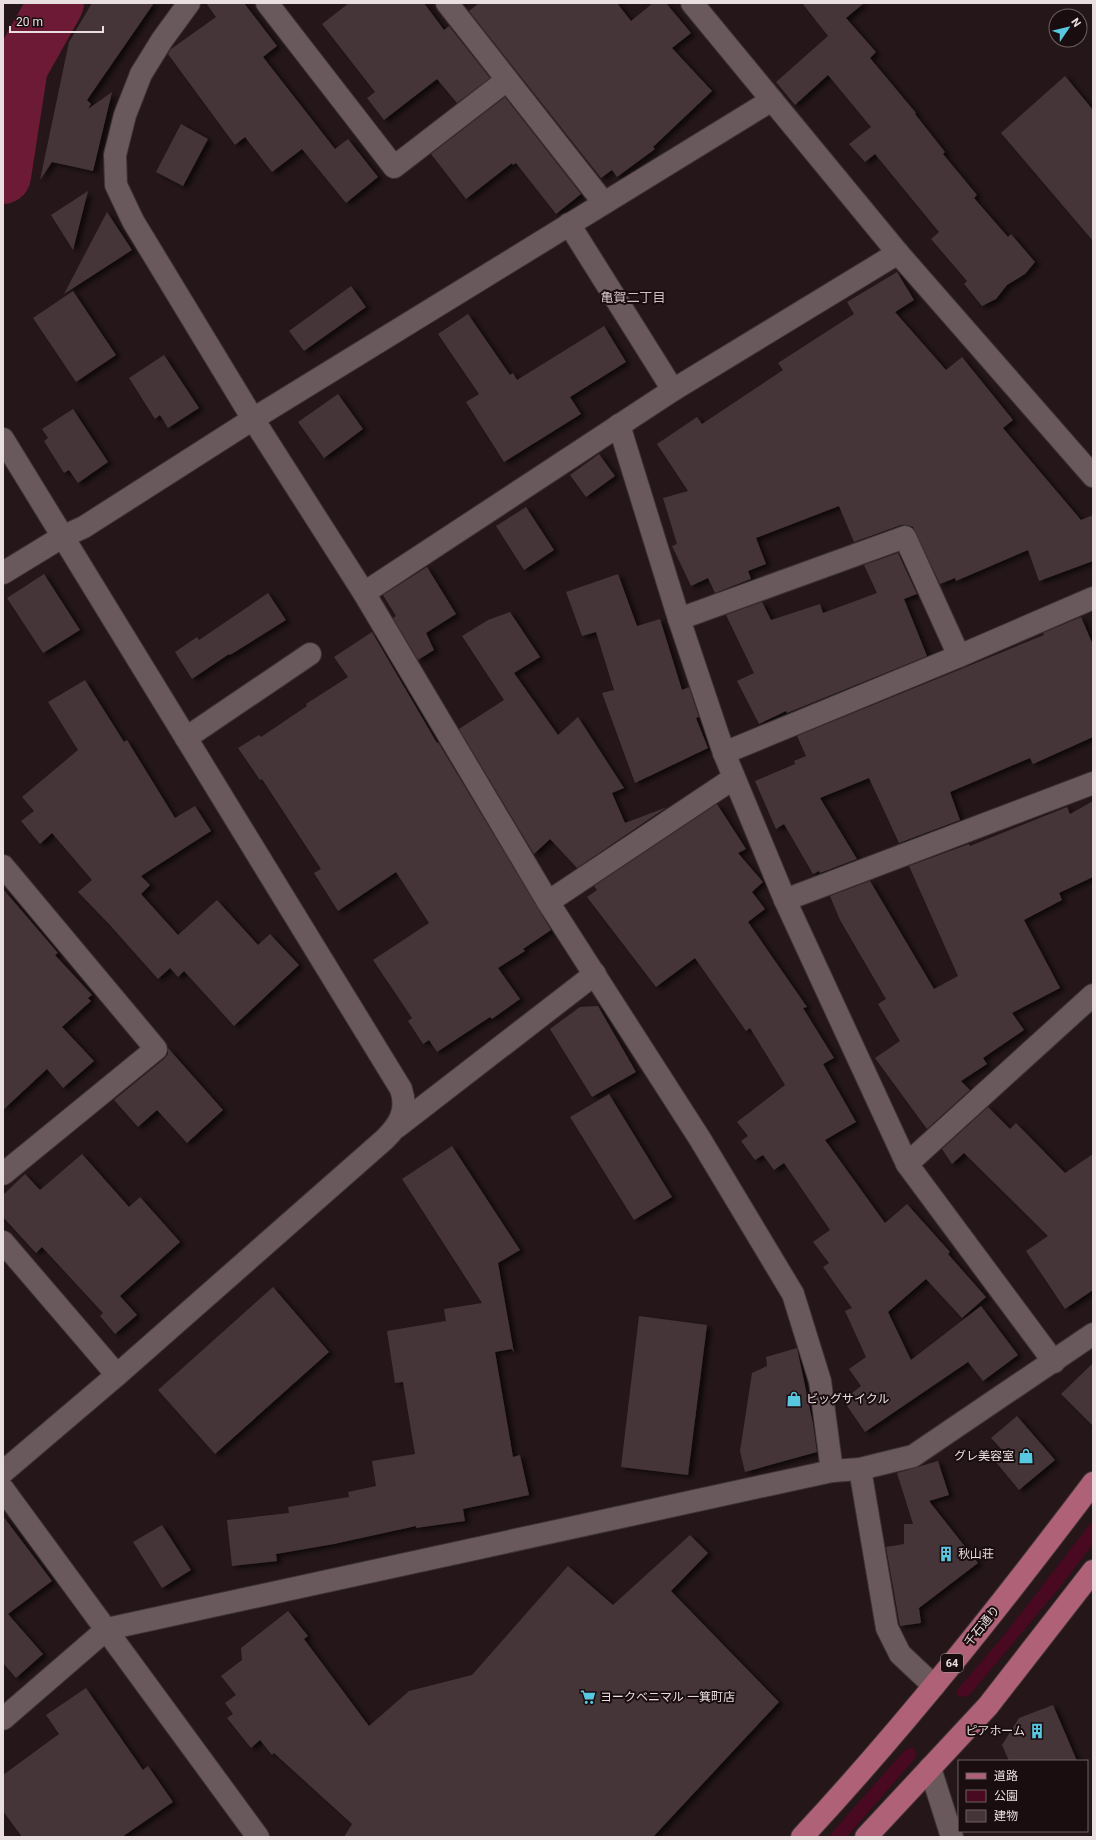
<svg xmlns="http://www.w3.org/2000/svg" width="1096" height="1840" viewBox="0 0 1096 1840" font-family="Roboto,'Noto Sans JP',sans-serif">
<defs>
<filter id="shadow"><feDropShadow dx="4.5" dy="2.5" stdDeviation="2" flood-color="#0009"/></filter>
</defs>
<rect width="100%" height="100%" fill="#241619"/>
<g fill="#480921">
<path d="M1093 1520V1544L1060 1587 972 1692 967 1697 958 1696 956 1693 958 1689 1005 1634Z"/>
<path d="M912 1747 916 1752 915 1758 847 1837H828L905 1750Z"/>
</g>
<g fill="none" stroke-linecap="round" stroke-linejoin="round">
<path stroke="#6d1a37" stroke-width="56" d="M3 176 20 67 56 3"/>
</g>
<g fill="#453538" filter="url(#shadow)">
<path d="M92 3H154L87 100 91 104 88 109 112 92 93 171 52 162 40 180 69 42Z"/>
<path d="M206 3H244L277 46 263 57 335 149 348 139 378 177 346 203 302 149 272 172 245 137 235 145 168 54 171 49 216 17Z"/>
<path d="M349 3H424L444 30 449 26 490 78 457 103 437 79 384 120 367 98 375 92 322 24Z"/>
<path d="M479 3H617L631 21 653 3H666L691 33 672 48 712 91 653 147 655 149 617 177 612 170 601 178 469 11Z"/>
<path d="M802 3H864L846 18 876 52 870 58 916 113 915 114 945 152 943 154 977 195 974 198 1008 237 1011 234 1035 262 1025 274 1007 285 996 299 982 306 964 284 967 281 931 239 939 232 875 154 865 162 849 144 871 127 828 75 795 105 776 82 828 36Z"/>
<path d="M1065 76 1093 110V241L1001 133Z"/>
<path d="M505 97 581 194 556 214 516 163 513 165 512 163 466 199 431 154Z"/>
<path d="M181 124 208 139 183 186 156 172Z"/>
<path d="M88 191 73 250 51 215Z"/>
<path d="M107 212 132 250 64 294Z"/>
<path d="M897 272 914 300 895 312 946 370 962 357 1013 420 1003 428 1081 520 1093 515V561L1039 581 1028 550 956 581 955 578 940 584 913 527 907 525H901L854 542 839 506 756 538 766 564 748 571 751 579 715 593 708 578 691 586 672 546 677 544 663 498 688 491 657 444 697 417 702 424 783 370 778 363 854 314 847 302Z"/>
<path d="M351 286 366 307 304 351 289 331Z"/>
<path d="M73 291 116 355 76 382 33 318Z"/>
<path d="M468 314 510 375 513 373 517 380 604 326 626 362 570 397 581 414 504 462 466 402 479 394 438 334Z"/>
<path d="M164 355 199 408 168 428 160 415 155 419 129 378Z"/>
<path d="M338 394 363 429 324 458 298 422Z"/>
<path d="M73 409 108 462 78 483 69 470 64 473 44 441 48 438 42 429Z"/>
<path d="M599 454 615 476 586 497 570 475Z"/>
<path d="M526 507 554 550 524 570 496 526Z"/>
<path d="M898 553 917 594 904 599 927 656 787 713 786 711 759 724 737 681 754 673 726 615 762 602 771 620 820 604 823 613 877 593 864 565Z"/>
<path d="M427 567 456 614 426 633 434 650 418 660 393 618 396 616 383 595Z"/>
<path d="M44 574 80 630 43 653 7 598Z"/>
<path d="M618 574 637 626 660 619 682 690 689 687 699 717 696 718 708 748 635 783 602 693 614 690 596 632 582 636 566 592Z"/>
<path d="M268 593 286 620 230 655 229 654 192 679 175 652 197 637 199 640Z"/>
<path d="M510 612 540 657 514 673 558 735 578 717 624 788 612 793 625 823 667 807 577 868 550 839 534 854 459 729 504 700 462 636 488 620Z"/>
<path d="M1081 617 1093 645V737L1033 764 1030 758 950 792 960 820 899 843 869 778 820 798 857 859 820 873 819 871 813 874 784 824 776 829 755 781 795 764 794 761 806 756 797 736 1044 635 1043 633Z"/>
<path d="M372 632 437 743 438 742 551 930 523 949 525 951 498 968 520 999 492 1019 490 1017 437 1052 429 1040 423 1044 408 1021 412 1018 373 960 429 923 396 872 338 911 314 873 321 869 262 779 260 780 238 748 259 735 261 737 307 706 306 704 348 677 334 657Z"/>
<path d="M85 680 124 742 127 740 175 818 195 806 211 831 141 876 150 885 141 894 178 935 217 900 258 945 270 934 299 965 234 1026 184 971 178 977 170 968 158 979 109 924 78 892 92 880 52 833 40 844 21 821 34 811 22 797 78 750 48 702Z"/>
<path d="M1093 801V877L1059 893 1062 900 1024 920 1060 988 1012 1013 1024 1030 983 1058 987 1064 961 1081 970 1090 927 1129 875 1058 900 1041 878 1004 886 999 840 920 830 896 870 881 934 989 958 976 909 866 969 844 970 846 1067 807 1070 814Z"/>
<path d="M717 804 746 849 738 853 763 882 752 892 765 909 748 922 807 1007 803 1008 834 1058 823 1064 856 1122 825 1140 885 1223 907 1204 950 1252 948 1254 986 1297 962 1318 926 1279 888 1312 911 1360 981 1306 1018 1355 983 1381 968 1362 865 1432 843 1400 861 1386 849 1369 866 1357 845 1311 852 1308 823 1267 829 1263 813 1242 830 1230 784 1163 774 1170 763 1155 755 1160 741 1141 748 1136 737 1122 785 1085 750 1028 746 1031 695 958 656 987 587 897 597 890 594 886Z"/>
<path d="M3 889 58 953 55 955 92 995 88 998 91 1001 62 1027 94 1061 63 1088 47 1069 3 1110Z"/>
<path d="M598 1006 636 1072 592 1097 550 1029 580 1007Z"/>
<path d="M168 1048 223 1110 187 1143 157 1110 138 1127 114 1100 164 1059 168 1054Z"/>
<path d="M609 1094 672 1197 634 1220 570 1117Z"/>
<path d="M988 1107 1010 1129 1016 1123 1065 1173 1093 1154V1290L1065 1309 1026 1251 1048 1236 964 1153 952 1164 942 1149Z"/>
<path d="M452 1146 520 1250 498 1263 514 1353 512 1349 495 1352 513 1457 520 1455 529 1495 463 1509 465 1521 416 1528V1526L334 1544 276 1554 277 1561 232 1566 227 1520 289 1513 288 1507 349 1497 348 1492 376 1486 372 1461 415 1454 403 1382 395 1383 387 1331 446 1321 444 1309 482 1303 402 1179Z"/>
<path d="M82 1154 129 1207 140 1197 180 1242 120 1296 137 1315 115 1334 100 1316 103 1313 42 1247 36 1253 3 1217V1195L25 1174 40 1190Z"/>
<path d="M273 1287 329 1352 215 1454 158 1390Z"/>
<path d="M639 1316 707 1325 688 1475 621 1467Z"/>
<path d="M797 1348 813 1424 817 1452 745 1472 740 1451 752 1373 767 1366 766 1357Z"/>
<path d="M1093 1363V1426L1061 1394Z"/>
<path d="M1017 1416 1055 1460 1019 1490 995 1461 1004 1452 991 1438Z"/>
<path d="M938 1461 949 1495 929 1501 978 1563 919 1608 921 1623 900 1626 886 1547 904 1544V1524H913L897 1473Z"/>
<path d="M3 1516 52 1581 8 1614 43 1654 16 1678 3 1663Z"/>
<path d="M162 1525 191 1570 162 1588 133 1542Z"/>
<path d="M690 1535 708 1553 671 1591 779 1702 653 1837H344L352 1824 274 1753 272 1755 260 1740 251 1748 227 1718 233 1714 225 1703 236 1695 221 1676 242 1660 241 1648 288 1611 308 1636 304 1639 369 1726 409 1691 472 1675 568 1566 613 1605Z"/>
<path d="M86 1688 143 1770 148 1766 173 1802 122 1837H22L3 1811V1775L59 1734 46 1715Z"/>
<path d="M1053 1705 1077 1761H1009L1002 1745 1019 1718Z"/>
</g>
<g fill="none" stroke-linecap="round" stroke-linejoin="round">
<g stroke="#3d3335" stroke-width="24">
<g id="minor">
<path d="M189 3 162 40 141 74 125 115 115 155 116 185 133 221 253 419 364 593 548 902 700 1139 793 1294 820 1381 832 1471"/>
<path d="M267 3 394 167 507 80"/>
<path d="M447 3 604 203"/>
<path d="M692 3 898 253 1093 476"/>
<path d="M569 224 673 390"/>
<path d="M619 425 679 619 724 753 785 900 907 1164 1054 1362"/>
<path d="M3 439 401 1089C408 1110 400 1124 385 1139L117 1375 3 1472"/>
<path d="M3 573 62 537 84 527 253 419 772 100"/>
<path d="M364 593 673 390 898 253"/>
<path d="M679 619 905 537 959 656"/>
<path d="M186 738 310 654"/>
<path d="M724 753 959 656 1093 598"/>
<path d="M3 866 156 1049 3 1174"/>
<path d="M785 900 1093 783"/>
<path d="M548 902 734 778"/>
<path d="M397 1127 595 974"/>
<path d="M907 1164 1093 995"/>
<path d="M3 1242 117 1375"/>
<path d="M860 1469 887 1628 900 1654 934 1686"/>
<path d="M3 1489 258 1837"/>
<path d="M3 1719 107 1629 832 1471 860 1469 913 1456 1093 1334"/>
<path d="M930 1768 952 1837"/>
</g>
</g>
<g stroke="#3d3335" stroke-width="24">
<g id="major">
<path d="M802 1837C906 1725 1001 1605 1093 1483"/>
<path d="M866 1837 988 1706 1093 1571"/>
</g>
</g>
<use href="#minor" stroke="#69585c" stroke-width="22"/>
<use href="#major" stroke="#af6177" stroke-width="22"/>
</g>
<defs>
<g id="shop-bare" transform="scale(1.2)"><path d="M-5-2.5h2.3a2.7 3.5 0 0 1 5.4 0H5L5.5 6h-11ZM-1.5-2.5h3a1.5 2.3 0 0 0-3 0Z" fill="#56c9e1" stroke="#1a0d10" stroke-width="2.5" paint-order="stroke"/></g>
<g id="building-bare" transform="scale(1.2)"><path d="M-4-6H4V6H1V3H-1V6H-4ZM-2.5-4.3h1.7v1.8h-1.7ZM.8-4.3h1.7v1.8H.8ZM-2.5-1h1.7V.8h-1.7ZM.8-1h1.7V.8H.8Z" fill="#56c9e1" stroke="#1a0d10" stroke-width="2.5" paint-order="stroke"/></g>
<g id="supermarket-bare" transform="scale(1.2)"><path d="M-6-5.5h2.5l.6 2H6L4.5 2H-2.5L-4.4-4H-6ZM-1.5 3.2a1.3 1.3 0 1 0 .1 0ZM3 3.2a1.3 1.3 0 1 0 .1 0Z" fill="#56c9e1" stroke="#1a0d10" stroke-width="2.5" paint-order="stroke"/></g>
</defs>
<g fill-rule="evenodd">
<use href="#shop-bare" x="794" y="1399"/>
<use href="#shop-bare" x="1026" y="1456"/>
<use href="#building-bare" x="946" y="1554"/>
<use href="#supermarket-bare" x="588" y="1697"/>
<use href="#building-bare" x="1037" y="1731"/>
</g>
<g text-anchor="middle" stroke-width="4" stroke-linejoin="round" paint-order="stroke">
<rect fill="#1a0d10" stroke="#ab9fa2" stroke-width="1" x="941" y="1654" width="22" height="18" rx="3"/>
<g font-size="11" font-weight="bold" fill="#e9dee0">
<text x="952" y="1667">64</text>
</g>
<g font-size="12" fill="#e9dee0" stroke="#1a0d10" text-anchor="start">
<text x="806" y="1403">ビッグサイクル</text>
<text x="1014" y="1460" text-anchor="end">グレ美容室</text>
<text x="958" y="1558">秋山荘</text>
<text x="600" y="1701">ヨークベニマル 一箕町店</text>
<text x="1025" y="1735" text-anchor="end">ピアホーム</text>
</g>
<g font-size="12" fill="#e9dee0" stroke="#1a0d10">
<text transform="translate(982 1626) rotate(-51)" y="4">千石通り</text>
</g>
<g font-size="13" fill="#d3bfc3" stroke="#1a0d10">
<text x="633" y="302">亀賀二丁目</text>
</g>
</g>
<rect width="1096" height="1840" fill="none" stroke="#e9dee0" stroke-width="8"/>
<rect x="958" y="1760" width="130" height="72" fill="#1a0d10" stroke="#6d6163"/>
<rect x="966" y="1773" width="20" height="6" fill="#af6177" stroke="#6d6163"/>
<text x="994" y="1780" font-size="12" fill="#e9dee0">道路</text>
<rect x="966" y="1790" width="20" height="12" fill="#480921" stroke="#6d6163"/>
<text x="994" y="1800" font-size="12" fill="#e9dee0">公園</text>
<rect x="966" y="1810" width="20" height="12" fill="#453538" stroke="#6d6163"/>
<text x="994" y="1820" font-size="12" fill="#e9dee0">建物</text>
<g transform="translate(1068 28) rotate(55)"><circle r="19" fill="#1a0d10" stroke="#6d6163"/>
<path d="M0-3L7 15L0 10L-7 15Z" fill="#56c9e1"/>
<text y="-6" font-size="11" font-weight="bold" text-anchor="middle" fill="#e9dee0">N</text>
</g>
<path d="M10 26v6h93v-6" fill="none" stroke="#e9dee0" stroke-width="2"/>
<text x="16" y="26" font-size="12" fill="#e9dee0" stroke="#1a0d10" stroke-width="3" paint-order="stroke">20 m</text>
</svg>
